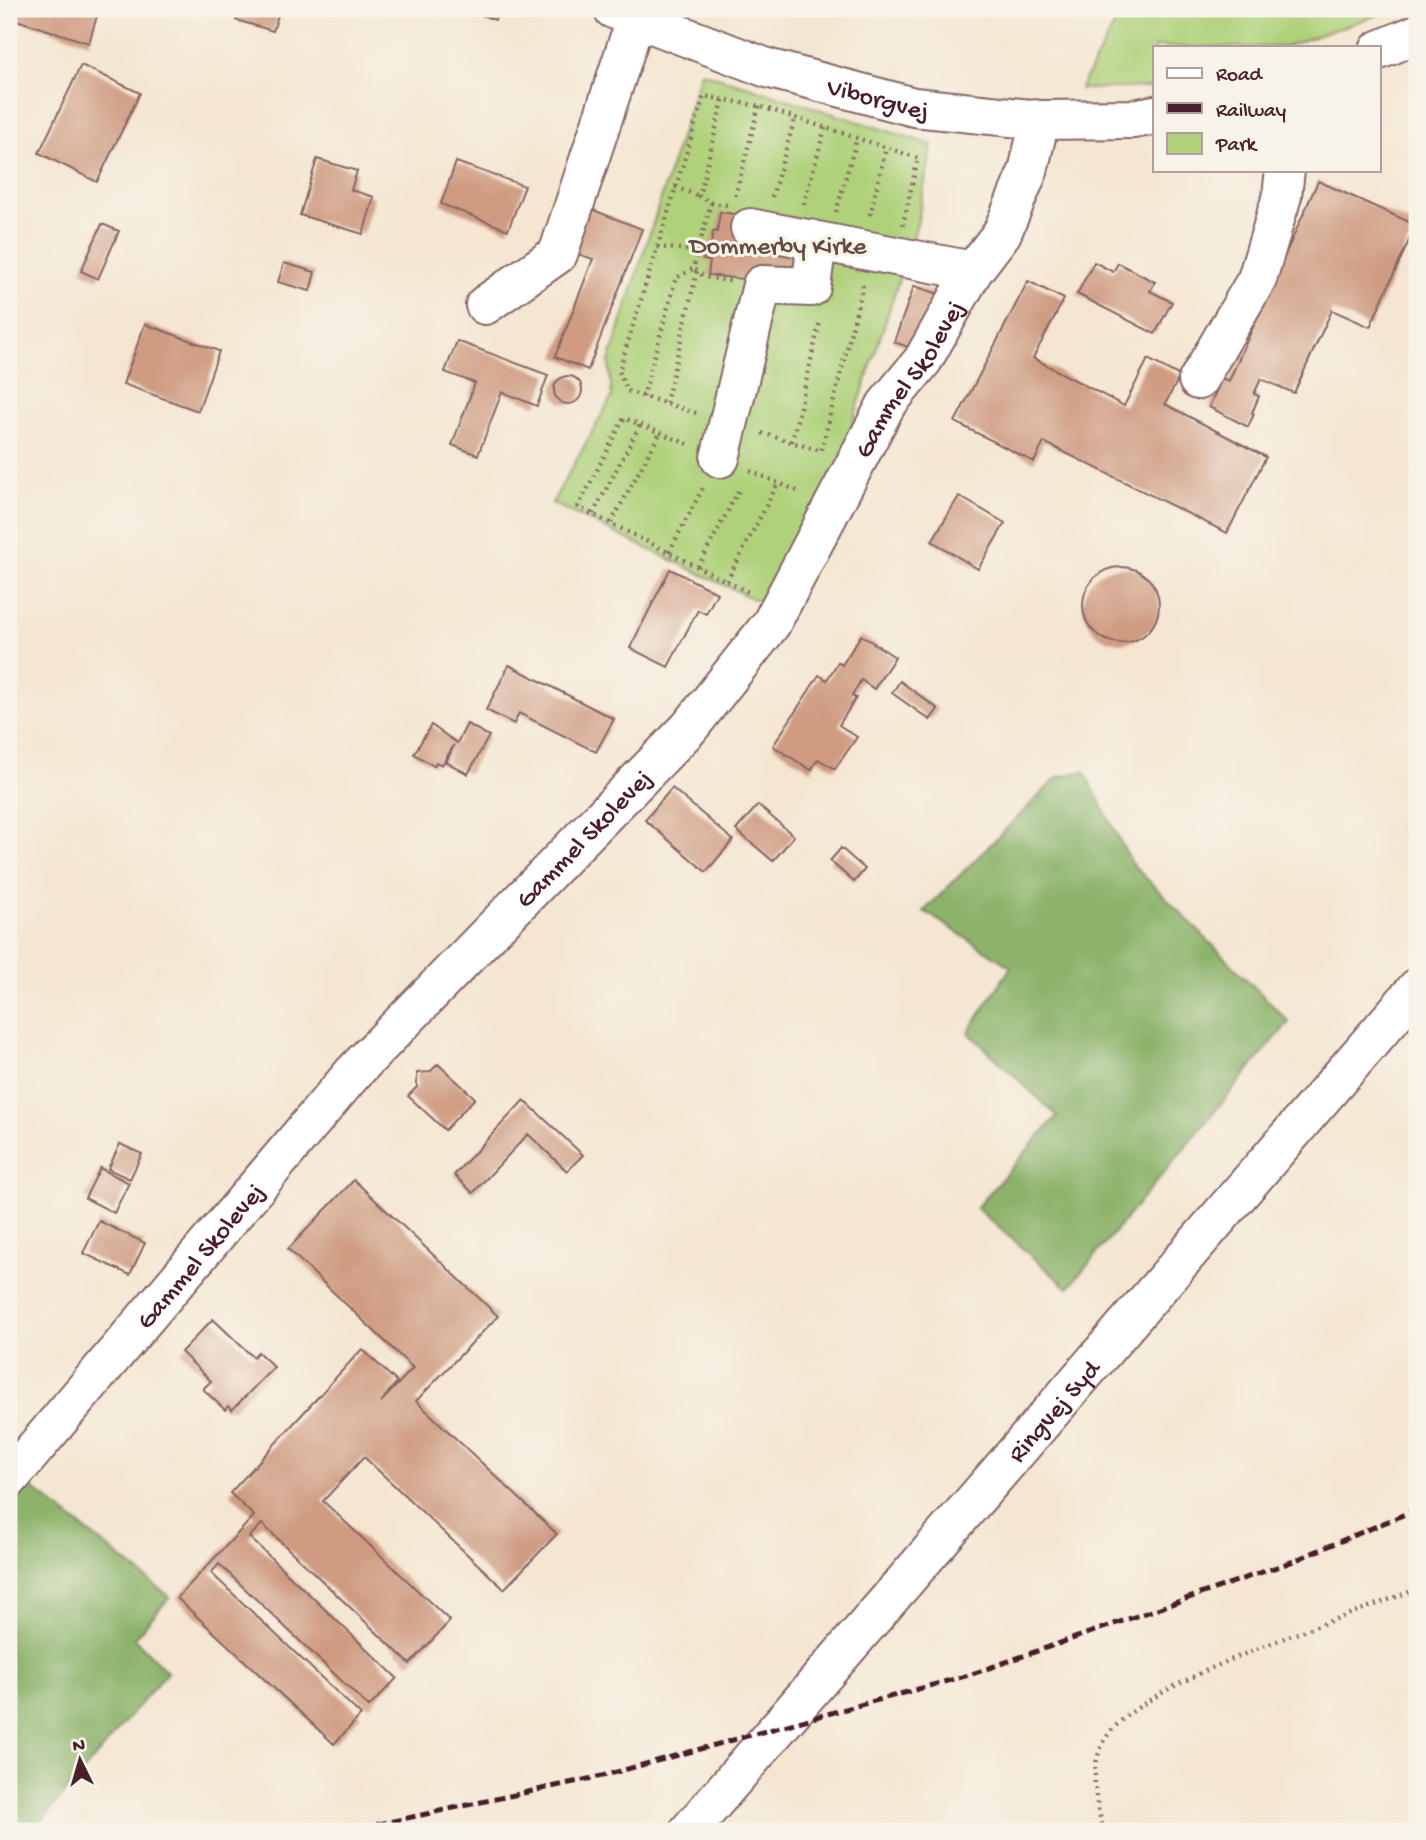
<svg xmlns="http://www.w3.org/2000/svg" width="1426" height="1840" viewBox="0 0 1426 1840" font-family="'Gochi Hand',sans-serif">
<rect width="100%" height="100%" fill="#f7f3e8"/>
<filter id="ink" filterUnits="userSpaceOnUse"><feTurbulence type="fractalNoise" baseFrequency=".0143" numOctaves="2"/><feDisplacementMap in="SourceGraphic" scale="14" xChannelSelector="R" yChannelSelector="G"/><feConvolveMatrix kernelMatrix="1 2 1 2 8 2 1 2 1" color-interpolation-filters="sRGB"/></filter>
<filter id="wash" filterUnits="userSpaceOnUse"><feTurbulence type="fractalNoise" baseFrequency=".00686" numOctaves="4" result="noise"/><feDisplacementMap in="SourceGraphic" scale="28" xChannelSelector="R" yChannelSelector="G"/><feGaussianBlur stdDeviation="1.57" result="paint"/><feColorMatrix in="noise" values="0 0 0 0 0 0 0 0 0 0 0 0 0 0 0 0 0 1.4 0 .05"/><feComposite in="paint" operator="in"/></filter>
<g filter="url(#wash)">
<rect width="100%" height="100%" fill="#f4e6d1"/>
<g fill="#afd17a" stroke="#7c7852" stroke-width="2">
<path d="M1123 9H1395L1284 47H1155V87L1080 89Z"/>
<path d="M701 72 932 145 917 224 838 467 766 605 552 503 612 397 609 362Z"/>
</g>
<g fill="#8bb36a" stroke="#6a694a" stroke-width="2">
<path d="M1084 771 1132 864 1289 1022 1068 1288 976 1208 1057 1116 968 1032 1011 967 924 911 1058 777Z"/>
<path d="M25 1482 170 1597 134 1638 167 1672 33 1831H9V1501Z"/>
</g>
<g id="blocks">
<g fill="#cf9c82">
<path d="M16 9H99L89 43 13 19Z"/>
<path d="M240 9H280L273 31 236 20Z"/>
<path d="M483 9H498L495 20 481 15Z"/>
<path d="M81 65 140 93 97 182 39 153Z"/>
<path d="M317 159 357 171 351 190 374 197 363 234 300 215Z"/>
<path d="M456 162 525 186 508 230 441 204Z"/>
<path d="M1318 181 1416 225 1370 327 1332 310 1294 393 1261 379 1254 394 1259 396 1252 413 1254 414 1248 427 1209 407 1222 378 1229 381Z"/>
<path d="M588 208 642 229 588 370 555 357 593 259 572 252Z"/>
<path d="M720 212 741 215 804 244 807 278 768 282 708 275 710 261 703 260 706 246H711L713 231 717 232Z"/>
<path d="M102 224 119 231 98 279 81 271Z"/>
<path d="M1094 262 1113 272 1118 263 1155 282 1150 291 1172 302 1155 334 1077 294Z"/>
<path d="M284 263 315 272 310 291 278 282Z"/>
<path d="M1028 281 1064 299 1033 358 1124 406 1148 359 1180 376 1165 404 1266 457 1227 533 1044 442 1034 462 955 422Z"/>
<path d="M914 286 939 294 919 351 894 342Z"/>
<path d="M145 324 219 351 198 411 123 384Z"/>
<path d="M457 341 548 375 537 406 502 392 478 455 452 445 475 383 445 372Z"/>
<circle cx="568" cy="390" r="14"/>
<path d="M959 496 1005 523 978 569 932 541Z"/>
<circle cx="1121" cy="605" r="38"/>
<path d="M670 569 717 593 706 614 698 610 668 667 630 648Z"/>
<path d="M861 635 895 657 874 689 861 680 852 696 856 698 839 725 857 737 835 769 818 759 811 770 773 746 819 675 827 680 838 662 842 665Z"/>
<path d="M509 665 614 719 596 752 519 713 514 724 486 710Z"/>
<path d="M900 681 938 709 930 720 892 693Z"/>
<path d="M467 724 489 736 468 774 446 762 454 745 442 765 436 762 434 766 414 754 431 725 457 743Z"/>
<path d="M672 788 733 840 706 872 645 820Z"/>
<path d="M758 805 794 836 773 861 736 830Z"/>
<path d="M841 848 865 869 854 882 830 861Z"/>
<path d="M438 1064 475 1098 445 1130 408 1096 417 1087V1073L430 1072Z"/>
<path d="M524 1100 583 1155 567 1171 528 1134 473 1193 454 1175Z"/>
<path d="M120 1144 142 1154 130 1179 108 1169Z"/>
<path d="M100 1168 129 1183 114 1213 85 1198Z"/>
<path d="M354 1180 498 1316 416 1401 557 1534 504 1589 364 1457 323 1501 450 1621 410 1664 262 1524 249 1537 397 1678 369 1707 219 1564 211 1573 361 1715 334 1744 177 1598 254 1516 230 1493 362 1349 397 1382 381 1402 413 1368 288 1249Z"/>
<path d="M99 1221 145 1243 130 1275 83 1253Z"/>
<path d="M213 1319 253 1357 258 1352 274 1367 232 1410 228 1406 225 1410 203 1389 211 1381 181 1352Z"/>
</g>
</g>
</g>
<g filter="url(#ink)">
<use href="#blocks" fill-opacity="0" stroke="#866565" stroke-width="2"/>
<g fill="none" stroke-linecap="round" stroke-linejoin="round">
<g stroke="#866565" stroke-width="42">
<g id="minor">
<path id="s1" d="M613 9 767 68 914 107 1040 120 1133 119 1155 115"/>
<path d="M1379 50 1417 34"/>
<path d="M750 228 973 271"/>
<path d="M485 305 558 254 636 18"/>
<path d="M1198 380 1257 279 1282 196 1285 170"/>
<path d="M720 458 762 285 811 287 815 257 810 239"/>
<path id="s2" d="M9 1479 353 1073 689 728 771 624 886 405 923 360 973 271 1002 233 1028 171 1040 120"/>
</g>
</g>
<g stroke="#866565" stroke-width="42">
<g id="major">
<path id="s3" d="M689 1831 1417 988"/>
</g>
</g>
<g stroke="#866565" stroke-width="4.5" stroke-dasharray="2 5" stroke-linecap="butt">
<path d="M675 187 699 196"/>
<path d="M735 196 759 106"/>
<path d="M772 197 795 118"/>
<path d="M711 203 727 205"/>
<path d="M804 204 825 128"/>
<path d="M836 212 857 138"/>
<path d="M870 215 886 148"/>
<path d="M657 247 698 251"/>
<path d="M695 270 705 277 730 281"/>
<path d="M643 397 676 278 693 269 711 203 699 196 723 100"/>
<path d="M666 403 697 271"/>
<path d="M696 413 627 391 619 371 704 96 759 106 918 158 903 225"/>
<path d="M762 433 821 451 863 285"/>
<path d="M792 442 820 321"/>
<path d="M688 444 624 418 578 507 748 592"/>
<path d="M750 471 800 492"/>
<path d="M593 514 640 425"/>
<path d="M611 523 660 433"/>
<path d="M669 552 703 488"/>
<path d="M698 567 740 488"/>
<path d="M727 581 778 483"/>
<path d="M1104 1831C1095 1801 1088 1766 1106 1738 1141 1680 1348 1617 1417 1589"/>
</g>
<use href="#minor" stroke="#fff" stroke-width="38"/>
<use href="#major" stroke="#fff" stroke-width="38"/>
<path stroke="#4a1f2b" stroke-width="5" stroke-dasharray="10 5" stroke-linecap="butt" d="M347 1831 602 1776 969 1675 1291 1562 1417 1509"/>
</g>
</g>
<g text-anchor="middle" stroke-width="6" stroke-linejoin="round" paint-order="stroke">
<g font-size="26" fill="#4a1f2b" stroke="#f7f3e8">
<text dy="9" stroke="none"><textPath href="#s1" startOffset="280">Viborgvej</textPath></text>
<text dy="9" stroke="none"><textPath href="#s2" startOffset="1428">Gammel Skolevej</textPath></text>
<text dy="9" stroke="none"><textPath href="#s2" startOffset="861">Gammel Skolevej</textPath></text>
<text dy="9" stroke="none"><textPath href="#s2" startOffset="294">Gammel Skolevej</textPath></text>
<text dy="9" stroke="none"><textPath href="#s3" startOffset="556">Ringvej Syd</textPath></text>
</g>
<g font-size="26" fill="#634c3f" stroke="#f7f3e8">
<text x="778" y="253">Dommerby Kirke</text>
</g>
</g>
<rect width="1426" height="1840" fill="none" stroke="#f7f3e8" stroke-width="35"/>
<rect x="1153" y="46" width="228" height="126" fill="#f7f3e8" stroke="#b29e9c" stroke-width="2"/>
<rect x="1167" y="68" width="35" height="10" fill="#ffffff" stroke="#b29e9c" stroke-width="2"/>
<text x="1216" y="80" font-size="21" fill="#4a1f2b">Road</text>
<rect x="1167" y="103" width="35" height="10" fill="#4a1f2b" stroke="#b29e9c" stroke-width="2"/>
<text x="1216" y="116" font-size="21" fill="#4a1f2b">Railway</text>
<rect x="1167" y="133" width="35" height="21" fill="#afd17a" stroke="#b29e9c" stroke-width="2"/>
<text x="1216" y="150" font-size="21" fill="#4a1f2b">Park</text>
<g transform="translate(80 1760) rotate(355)" stroke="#f7f3e8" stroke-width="5" paint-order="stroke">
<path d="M0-5L12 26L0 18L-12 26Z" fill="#4a1f2b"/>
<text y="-10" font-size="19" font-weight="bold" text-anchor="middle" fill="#4a1f2b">N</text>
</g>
</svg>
